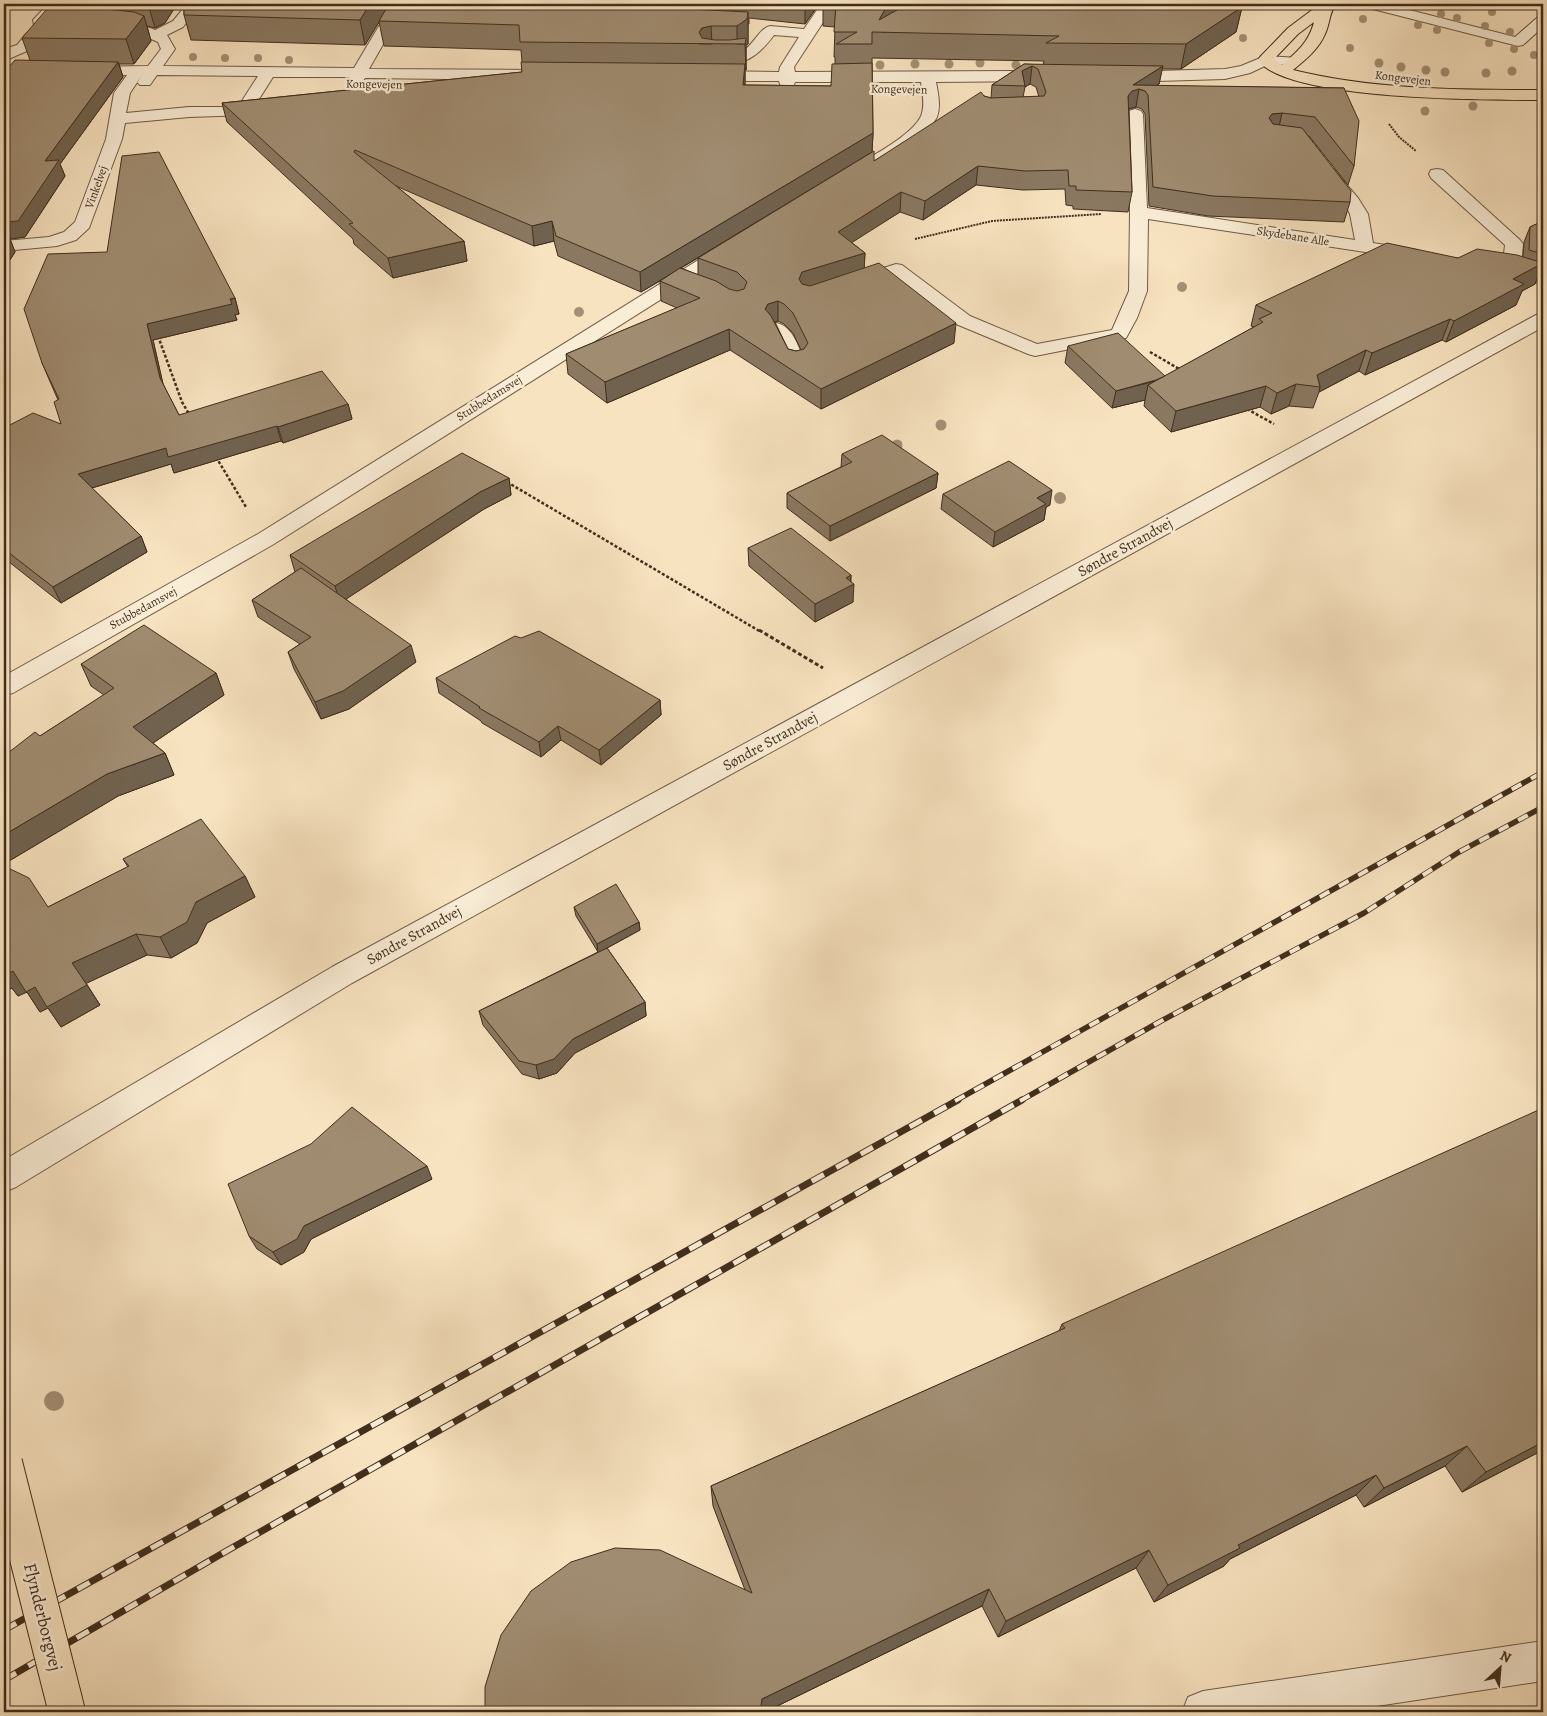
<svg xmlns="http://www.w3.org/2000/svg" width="1547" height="1716" viewBox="0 0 1547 1716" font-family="Alegreya,serif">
<rect width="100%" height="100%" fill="#f8e3c0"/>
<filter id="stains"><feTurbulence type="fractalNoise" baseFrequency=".004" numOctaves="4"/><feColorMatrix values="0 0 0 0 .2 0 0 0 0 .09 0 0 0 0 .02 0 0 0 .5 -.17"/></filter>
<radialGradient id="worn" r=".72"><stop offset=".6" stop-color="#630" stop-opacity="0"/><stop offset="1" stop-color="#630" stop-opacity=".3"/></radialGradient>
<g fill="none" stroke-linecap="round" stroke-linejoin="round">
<g stroke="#6f5b45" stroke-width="2">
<g id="minor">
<path d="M48 4H63L47 21 48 26 55 24 60 25 62 28 60 31 37 39 27 51 4 61V49L17 45 27 33 35 30 33 20Z"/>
<path d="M187 4H201L183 27 167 35 175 49 163 66 354 68 392 4H406L369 69 535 70 540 72 543 75 540 78 535 80 365 78 359 87H349L346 84 350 77H273L249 115 189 117 125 123 122 139 89 228 76 240 57 246 4 251V241L49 237 64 232 75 222 106 139 114 93 127 75H85L80 73 77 70 80 67 148 66 161 49 158 42 142 35 115 32 113 29 115 26C127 23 144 25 155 30L173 21ZM142 75 137 82 140 85H150L157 75 258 76 238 107H189L126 113 130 93Z"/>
<path d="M821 4H835L794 67 795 72 1045 71 1050 73 1053 76 1050 79 1045 81 936 82C938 93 941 106 937 117 928 136 855 188 835 184L833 180 835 176C855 166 917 135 922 113 925 103 922 92 921 82H795L792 91H782L779 81H708L703 79 700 76 703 73 708 71 779 72 780 67 799 37 774 35C755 61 738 69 705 61L703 58 705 55C716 52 730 57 741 52 753 47 758 29 770 26L804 29Z"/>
<path d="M1363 4H1386L1515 37 1538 17 1543 16V27L1523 45 1518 46 1365 7Z"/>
<path d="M1265 56 1299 58 1301 61 1299 64 1267 65 1250 73 1225 79 1123 82 1118 80 1115 77 1118 74 1123 72 1225 69 1241 66Z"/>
<path d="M1135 109 1141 111 1143 114 1147 208 1355 240 1350 214 1345 204 1319 173 1321 169H1333L1358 198 1368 214 1373 243 1417 250 1420 254 1417 258 1411 259 1148 219 1147 291 1137 318 1126 338 1035 356 1028 354 956 324 894 276 855 289 848 287 846 283 848 279 896 264 902 265 970 316 1037 344 1112 330 1129 291 1130 212 1127 114 1129 111Z"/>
<path d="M1437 169 1443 170 1520 240 1523 244 1521 267 1543 273V284L1497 272 1494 268 1497 264 1503 263 1505 245 1431 178 1429 174 1431 170Z"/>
<path d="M730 243 736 244 739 248 736 252 274 544 13 693 4 695V676L258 534 724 244Z"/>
<path d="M1543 313V327L352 983 16 1187 4 1192V1160L332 967 1536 315Z"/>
<path d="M777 323C794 327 799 350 806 364L803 368 796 370 789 368 786 364 773 335 767 329 770 325Z"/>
<path d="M1543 1641V1681L1337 1712H1182L1188 1697 1203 1691Z"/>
</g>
</g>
<g stroke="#412e1c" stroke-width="2">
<path id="major" d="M1320 4H1336C1329 13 1330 24 1325 34 1319 49 1305 60 1293 70 1375 90 1459 90 1543 90V100C1492 100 1286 101 1258 60L1260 57 1288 28ZM1314 22C1309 42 1297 52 1282 65L1274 59 1298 34Z"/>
</g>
<g stroke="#412e1c" stroke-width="2" stroke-dasharray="2 1" stroke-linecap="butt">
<path d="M1389 124 1399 137 1416 151"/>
<path d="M915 239 992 221 1101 214"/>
</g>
<g stroke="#412e1c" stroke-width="2.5" stroke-dasharray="3 2" stroke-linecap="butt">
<path d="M158 336 182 402 189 414"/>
<path d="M1150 352 1181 370"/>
<path d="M1247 409 1274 424"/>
<path d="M216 457 246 507"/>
<path d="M507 482 761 632"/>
</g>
<path stroke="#412e1c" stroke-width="3" stroke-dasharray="4 2.5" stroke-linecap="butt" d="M759 630 823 668"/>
<use href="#minor" fill="#faedd6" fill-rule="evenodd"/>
<use href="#major" fill="#f8e3c0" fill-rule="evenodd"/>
<g stroke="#412e1c" stroke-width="5.5">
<g id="rail-far1">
<path d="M955 1101 1543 772"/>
<path d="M1020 1101 1161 1021 1364 913 1459 852 1543 807"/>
</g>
</g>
<g stroke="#412e1c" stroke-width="7">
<g id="rail">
<path d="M4 1630 958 1100"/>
<path d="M4 1680 223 1553 1022 1100"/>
</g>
</g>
<use href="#rail-far1" stroke="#faedd6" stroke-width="4" stroke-dasharray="11" stroke-linecap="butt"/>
<use href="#rail" stroke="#faedd6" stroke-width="5" stroke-dasharray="14" stroke-linecap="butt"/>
<g stroke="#412e1c" stroke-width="38" stroke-linecap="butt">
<path id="major-bridge" d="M4 1463 67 1712"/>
</g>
<use href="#major-bridge" stroke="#f8e3c0" stroke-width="36"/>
</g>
<g fill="#a49075">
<circle cx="1492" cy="12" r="4"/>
<circle cx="1441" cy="14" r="4"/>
<circle cx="1457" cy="18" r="4"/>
<circle cx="1363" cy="19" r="4"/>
<circle cx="1418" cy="25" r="4"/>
<circle cx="1485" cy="26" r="4"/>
<circle cx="1437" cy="30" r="4"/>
<circle cx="1510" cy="32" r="4"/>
<circle cx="1243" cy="38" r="4"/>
<circle cx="1489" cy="43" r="4"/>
<circle cx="1350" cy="48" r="4"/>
<circle cx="1514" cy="49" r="4"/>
<circle cx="1534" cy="55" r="4"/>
<circle cx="193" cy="57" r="4"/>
<circle cx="225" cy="58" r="4"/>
<circle cx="258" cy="58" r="4"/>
<circle cx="289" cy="60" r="4"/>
<circle cx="980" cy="63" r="4.5"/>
<circle cx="1379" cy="63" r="4.5"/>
<circle cx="915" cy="64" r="4.5"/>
<circle cx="949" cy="64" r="4.5"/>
<circle cx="880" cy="65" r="4.5"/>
<circle cx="1016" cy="65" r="4.5"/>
<circle cx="1401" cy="67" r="4.5"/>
<circle cx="1426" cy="70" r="4.5"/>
<circle cx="1512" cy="71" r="4.5"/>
<circle cx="1445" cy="72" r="4.5"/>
<circle cx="1486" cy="73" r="4.5"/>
<circle cx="1473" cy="106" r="4.5"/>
<circle cx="1425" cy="111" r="4.5"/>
<circle cx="1182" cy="287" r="5"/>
<circle cx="579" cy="312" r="5"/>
<circle cx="941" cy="425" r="5.5"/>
<circle cx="897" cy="445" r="5.5"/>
<circle cx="1060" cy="498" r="6"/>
<circle cx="54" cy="1401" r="10"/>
</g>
<g fill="#8a7861" stroke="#412e1c" fill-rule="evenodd">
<path d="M58 4H177L165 23 155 28 147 26 151 41 134 64H119L123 77 60 164 65 176 25 237 10 239 15 252 4 269V73L30 60 22 38 60 7Z"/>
<path d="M184 4H819L805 24 749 18V24H748V44L746 45V70H745V85L831 86 835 64V57H834L835 27 823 26V4H900L897 10 1242 7 1236 32 1181 69H1162L1159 84 1156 86 1344 88 1354 166 1348 185 1309 136H1308L1350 202 1344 222 1208 216 1149 206 1145 114 1142 109 1136 107 1129 109 1132 192 1128 212 1073 209V206L1066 205 1065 189 1023 190 976 185 923 220 900 212 851 242 865 253 864 268 954 343 821 409 730 350 607 403 568 374 566 354 677 308 661 301 660 281 641 292 558 256 554 241 534 246 396 186 464 241 467 261 393 278 354 244 353 239 227 122 222 103 522 72V62L521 50 384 46 379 22 365 45 191 40 184 15ZM872 58 1044 61 1043 65 1024 64 992 85 991 98 984 96 874 161 872 152 873 133ZM1030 84 1036 87 1039 97H1023L1025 87ZM698 258V275L681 268ZM778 321 784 324 793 333 801 350 796 351 788 349 775 322Z"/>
<path d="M1543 221V271L1541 270 1535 284 1522 291 1516 305 1446 342 1442 340 1365 375 1359 371 1319 392 1313 408 1289 406 1271 414 1260 407 1171 432 1144 406 1145 400 1112 408 1065 363 1068 346 1165 376 1254 327 1251 326 1256 305 1458 258 1523 257 1524 242 1530 227Z"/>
<path d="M107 252 235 298 239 314 235 315 237 320 153 340 163 384 179 415 348 404 352 419 283 443 281 441 174 473 171 464 92 488 141 536 147 552 61 603 4 558V428L61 424 58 400 42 363Z"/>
<path d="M842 454 938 473 936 488 830 541 787 508V493L841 467Z"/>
<path d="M509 478 511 495 484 509 346 599 416 662 349 709 321 719 294 669 288 652 300 644 258 617 252 600 295 572 290 555Z"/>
<path d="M943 494 1050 505 1046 507 1044 520 993 547 941 509Z"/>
<path d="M748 548 851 575V581L853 602 815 622 749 566Z"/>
<path d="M81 664 216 673 224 695 153 743 165 753 174 775 118 796 4 864V756L40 736 104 695 91 686Z"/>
<path d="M436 678 660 700 661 715 601 765 561 740 541 757 482 723 481 721 439 693Z"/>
<path d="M123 859 245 876 255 897 207 923 197 943 171 958 147 955 86 983 100 1005 61 1027 48 1008 40 1012 27 992 18 996 12 988 4 992V866L48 907 128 867Z"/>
<path d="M574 907 639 922 640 930 607 948 645 1002 646 1016 575 1053 557 1073 539 1079 522 1074 483 1025 479 1011 598 952 576 916Z"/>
<path d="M432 1179 311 1239 304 1252 281 1265 257 1249 249 1236Z"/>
<path d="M1062 1324 1543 1450 1462 1492 1445 1466 1364 1507 1356 1495 1230 1559 1224 1566 1154 1602 1136 1568 998 1637 982 1606 765 1712 745 1590 713 1506 711 1486 1059 1331Z"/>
</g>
<g fill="#70624f" stroke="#412e1c">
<path d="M104 4H113L120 23 111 28Z"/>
<path d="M148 4H177L165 23 155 28Z"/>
<path d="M370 4H390L365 45 360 20Z"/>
<path d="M587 4H596L597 20Z"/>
<path d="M805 4H819L805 24Z"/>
<path d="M888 4H900L884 33 879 20Z"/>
<path d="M1242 7 1236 32 1181 69 1186 44Z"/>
<path d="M748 12V44L746 45V70L745 44H737V26Z"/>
<path d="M144 16 151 41 134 64 126 39Z"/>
<path d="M711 26 712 44H699V32L702 28Z"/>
<path d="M118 62 123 77 60 164 65 176 25 237 10 239 15 252 4 269V222L45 161Z"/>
<path d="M745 64V83L743 104V85Z"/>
<path d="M1032 66 1030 84 1025 87 1022 71Z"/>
<path d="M1163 66 1159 84 1146 92 1145 91 1139 89 1136 107 1128 109V96L1133 85Z"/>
<path d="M1282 113 1278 132 1269 118 1272 114Z"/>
<path d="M873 133 872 152 641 292 640 272Z"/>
<path d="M978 166 976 185 923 220 925 201Z"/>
<path d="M901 192 900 212 837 252 838 232Z"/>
<path d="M552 221 554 241 534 246 532 226Z"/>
<path d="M464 241 467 261 393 278 388 258Z"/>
<path d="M865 253 864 272 801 292 799 279 802 272Z"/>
<path d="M1543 263 1535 284 1522 291 1516 305 1446 342 1454 321 1513 279Z"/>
<path d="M235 298 239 314 235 315 237 320 153 340 165 393 160 378 147 324Z"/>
<path d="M778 301V321L768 324 765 309 768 304Z"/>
<path d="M1450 319 1442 340 1365 375 1372 353Z"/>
<path d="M956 323 954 343 821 409V389Z"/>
<path d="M729 329 730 350 607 403 605 382Z"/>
<path d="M1366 350 1359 371 1319 392 1320 387 1317 375Z"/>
<path d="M1167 378 1148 385 1145 400 1112 408 1116 391Z"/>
<path d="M1296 384 1289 406 1271 414 1277 393Z"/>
<path d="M1266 386 1260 407 1171 432 1176 411Z"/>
<path d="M348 404 352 419 283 443 278 427Z"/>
<path d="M277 426 281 441 174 473 171 464 85 490 78 474 166 448Z"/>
<path d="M938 473 936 488 830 541V526Z"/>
<path d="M509 478 511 495 484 509 340 603 335 586 480 492Z"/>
<path d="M1052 490 1050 505 1046 507 1044 520 993 547 995 532 1037 498Z"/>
<path d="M141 536 147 552 61 603 53 587Z"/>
<path d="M851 575 850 586 854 584 853 602 815 622V604L846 578Z"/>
<path d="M411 645 416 662 349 709 321 719 315 702Z"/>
<path d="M216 673 224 695 144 749 133 727Z"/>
<path d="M660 700 661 715 601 765 599 750Z"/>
<path d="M558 726 561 740 541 757 539 742Z"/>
<path d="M165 753 174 775 118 796 4 864V835L107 774Z"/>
<path d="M245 876 255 897 207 923 197 943 171 958 160 937 196 902Z"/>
<path d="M639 922 640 930 598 953 597 944Z"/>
<path d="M136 934 147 955 85 984 72 963Z"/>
<path d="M13 971 35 987 87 985 100 1005 61 1027 48 1008 40 1012 27 992 18 996 12 988 4 992V974Z"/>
<path d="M645 1002 646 1016 575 1053 557 1073 539 1079 536 1065 573 1039Z"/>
<path d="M427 1166 432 1179 311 1239 304 1252 281 1265 273 1252 304 1226Z"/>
<path d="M1543 1442V1450L1462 1492 1486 1472Z"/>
<path d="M1467 1446 1445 1466 1364 1507 1384 1488Z"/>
<path d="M1376 1475 1356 1495 1230 1559 1224 1566 1154 1602 1168 1585 1238 1545Z"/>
<path d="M1149 1550 1136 1568 998 1637 1006 1621Z"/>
<path d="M989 1589 982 1606 765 1712H760L762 1699Z"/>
</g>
<g fill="#a08c71" stroke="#412e1c" fill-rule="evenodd">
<path d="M61 4H104L107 9 134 12 144 16 126 39 22 38 46 10 60 7Z"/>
<path d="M184 4H370L360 20 184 15Z"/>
<path d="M389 4H588V5L595 7 670 8 748 12 747 19 737 26H711L702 28 699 32 702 38 715 40H730L746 38 745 44 520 42 519 25 379 21Z"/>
<path d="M836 4H888L879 20 908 4H1230L1242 7 1186 44 1046 43 1059 36 872 32V44H836L857 32H834Z"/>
<path d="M15 60 118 62 45 161 59 160 18 221 4 222V73Z"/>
<path d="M521 62 745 64 743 85 831 86 832 64 872 63 873 133 640 272 556 236 552 221 532 226 355 150 354 152 464 241 388 258 349 224 353 223 222 103 522 72Z"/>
<path d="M1024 64 1163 66 1133 85 1344 88 1359 121 1354 166 1315 117 1282 113 1272 114 1269 118 1273 124 1302 128 1351 191 1350 202 1213 196 1153 187 1148 95 1145 91 1139 89 1132 91 1128 96 1132 192 1076 190V186H1069L1068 170 1025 171 978 166 925 201 901 192 838 232 865 253 802 272 799 279 802 284 810 286 879 263 956 323 821 389 729 329 605 382 566 354 700 298 660 281 680 268 716 281 729 289 737 291 744 289 747 282 737 272 698 258 874 151V161L981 92 984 96 991 98 1044 96 1046 92 1038 69 1032 66 1022 71 1025 86 992 85ZM778 301 784 304 793 313 808 343 804 349 796 351 788 349 771 316 765 309 768 304Z"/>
<path d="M159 152 235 298 230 299 232 304 147 324 160 378 179 415 322 371 348 404 278 427 277 426 168 457 166 448 78 474 141 536 53 587 4 549V428L33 413 61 424 54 402 59 399 42 363 24 309 48 254 107 252 122 156Z"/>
<path d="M1543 221V254L1529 250 1530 227Z"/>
<path d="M8 235 4 242V236Z"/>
<path d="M1387 243 1458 258 1477 249 1517 255 1543 263 1513 279 1524 284 1454 321 1450 319 1372 353 1366 350 1317 375 1320 387 1296 384 1277 393 1266 386 1176 411 1148 385 1263 322 1259 319 1272 313 1256 305Z"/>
<path d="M1118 333 1165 376 1156 380 1116 391 1068 346Z"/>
<path d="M882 435 938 473 830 526 787 493 852 462 842 454Z"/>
<path d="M462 453 509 478 480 492 335 586 290 555Z"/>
<path d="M1009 461 1052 490 1037 498 1046 504 995 532 943 494Z"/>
<path d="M791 528 851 575 846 578 854 584 815 604 748 548Z"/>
<path d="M301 568 411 645 343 691 315 702 288 652 311 637 252 600Z"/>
<path d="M144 625 216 673 133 727 165 753 107 774 4 835V756L35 732 40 736 114 688 81 664Z"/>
<path d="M539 631 660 700 599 750 558 726 539 742 479 708 480 707 436 678 515 636 521 638Z"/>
<path d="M201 819 245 876 196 902 187 922 160 937 136 934 72 963 87 985 47 1007 35 987 26 992 13 971 4 976V866L29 878 48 907 129 866 123 859Z"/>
<path d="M616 884 639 922 597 944 574 907Z"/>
<path d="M607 948 645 1002 573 1039 554 1059 536 1065 519 1061 479 1011Z"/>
<path d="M352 1107 427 1166 304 1226 297 1239 273 1252 249 1236 228 1184 311 1144Z"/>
<path d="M1543 1108V1442L1486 1472 1467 1446 1384 1488 1376 1475 1238 1545 1240 1548 1168 1585 1149 1550 1006 1621 989 1589 762 1699 760 1712H485V1687L501 1635 531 1591 571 1562 615 1548 660 1550 752 1593 711 1486 1065 1328 1062 1324Z"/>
</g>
<g text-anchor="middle" stroke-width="5" stroke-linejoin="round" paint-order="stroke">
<g font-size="12" fill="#412e1c" stroke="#faedd6">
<text transform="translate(1403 78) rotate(7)" y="4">Kongevejen</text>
<text transform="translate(374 84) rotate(1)" y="4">Kongevejen</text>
<text transform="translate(899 89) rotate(1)" y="4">Kongevejen</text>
<text transform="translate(96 187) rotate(-70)" y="4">Vinkelvej</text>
<text transform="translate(1293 236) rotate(9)" y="4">Skydebane Alle</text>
<text transform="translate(489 398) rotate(-32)" y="4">Stubbedamsvej</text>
<text transform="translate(143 608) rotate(-29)" y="4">Stubbedamsvej</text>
</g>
<g font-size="15" fill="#412e1c" stroke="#faedd6">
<text transform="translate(1125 547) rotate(-29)" y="5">Søndre Strandvej</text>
<text transform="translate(770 741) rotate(-29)" y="5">Søndre Strandvej</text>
<text transform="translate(414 935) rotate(-29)" y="5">Søndre Strandvej</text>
</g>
<g font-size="18" fill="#412e1c" stroke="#faedd6">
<text transform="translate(43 1617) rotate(76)" y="6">Flynderborgvej</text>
</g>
</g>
<rect width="1547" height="1716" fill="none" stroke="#f8e3c0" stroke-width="20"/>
<rect x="5" y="5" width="1537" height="1706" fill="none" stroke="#412e1c" stroke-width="2.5"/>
<rect x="10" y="10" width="1527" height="1696" fill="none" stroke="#412e1c"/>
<g transform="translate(1500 1668) rotate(26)" stroke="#faedd6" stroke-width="4" paint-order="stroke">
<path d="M0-4L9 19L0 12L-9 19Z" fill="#412e1c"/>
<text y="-8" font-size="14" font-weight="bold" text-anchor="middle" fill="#412e1c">N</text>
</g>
<rect width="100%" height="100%" filter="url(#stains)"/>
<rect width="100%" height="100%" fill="url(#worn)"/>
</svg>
